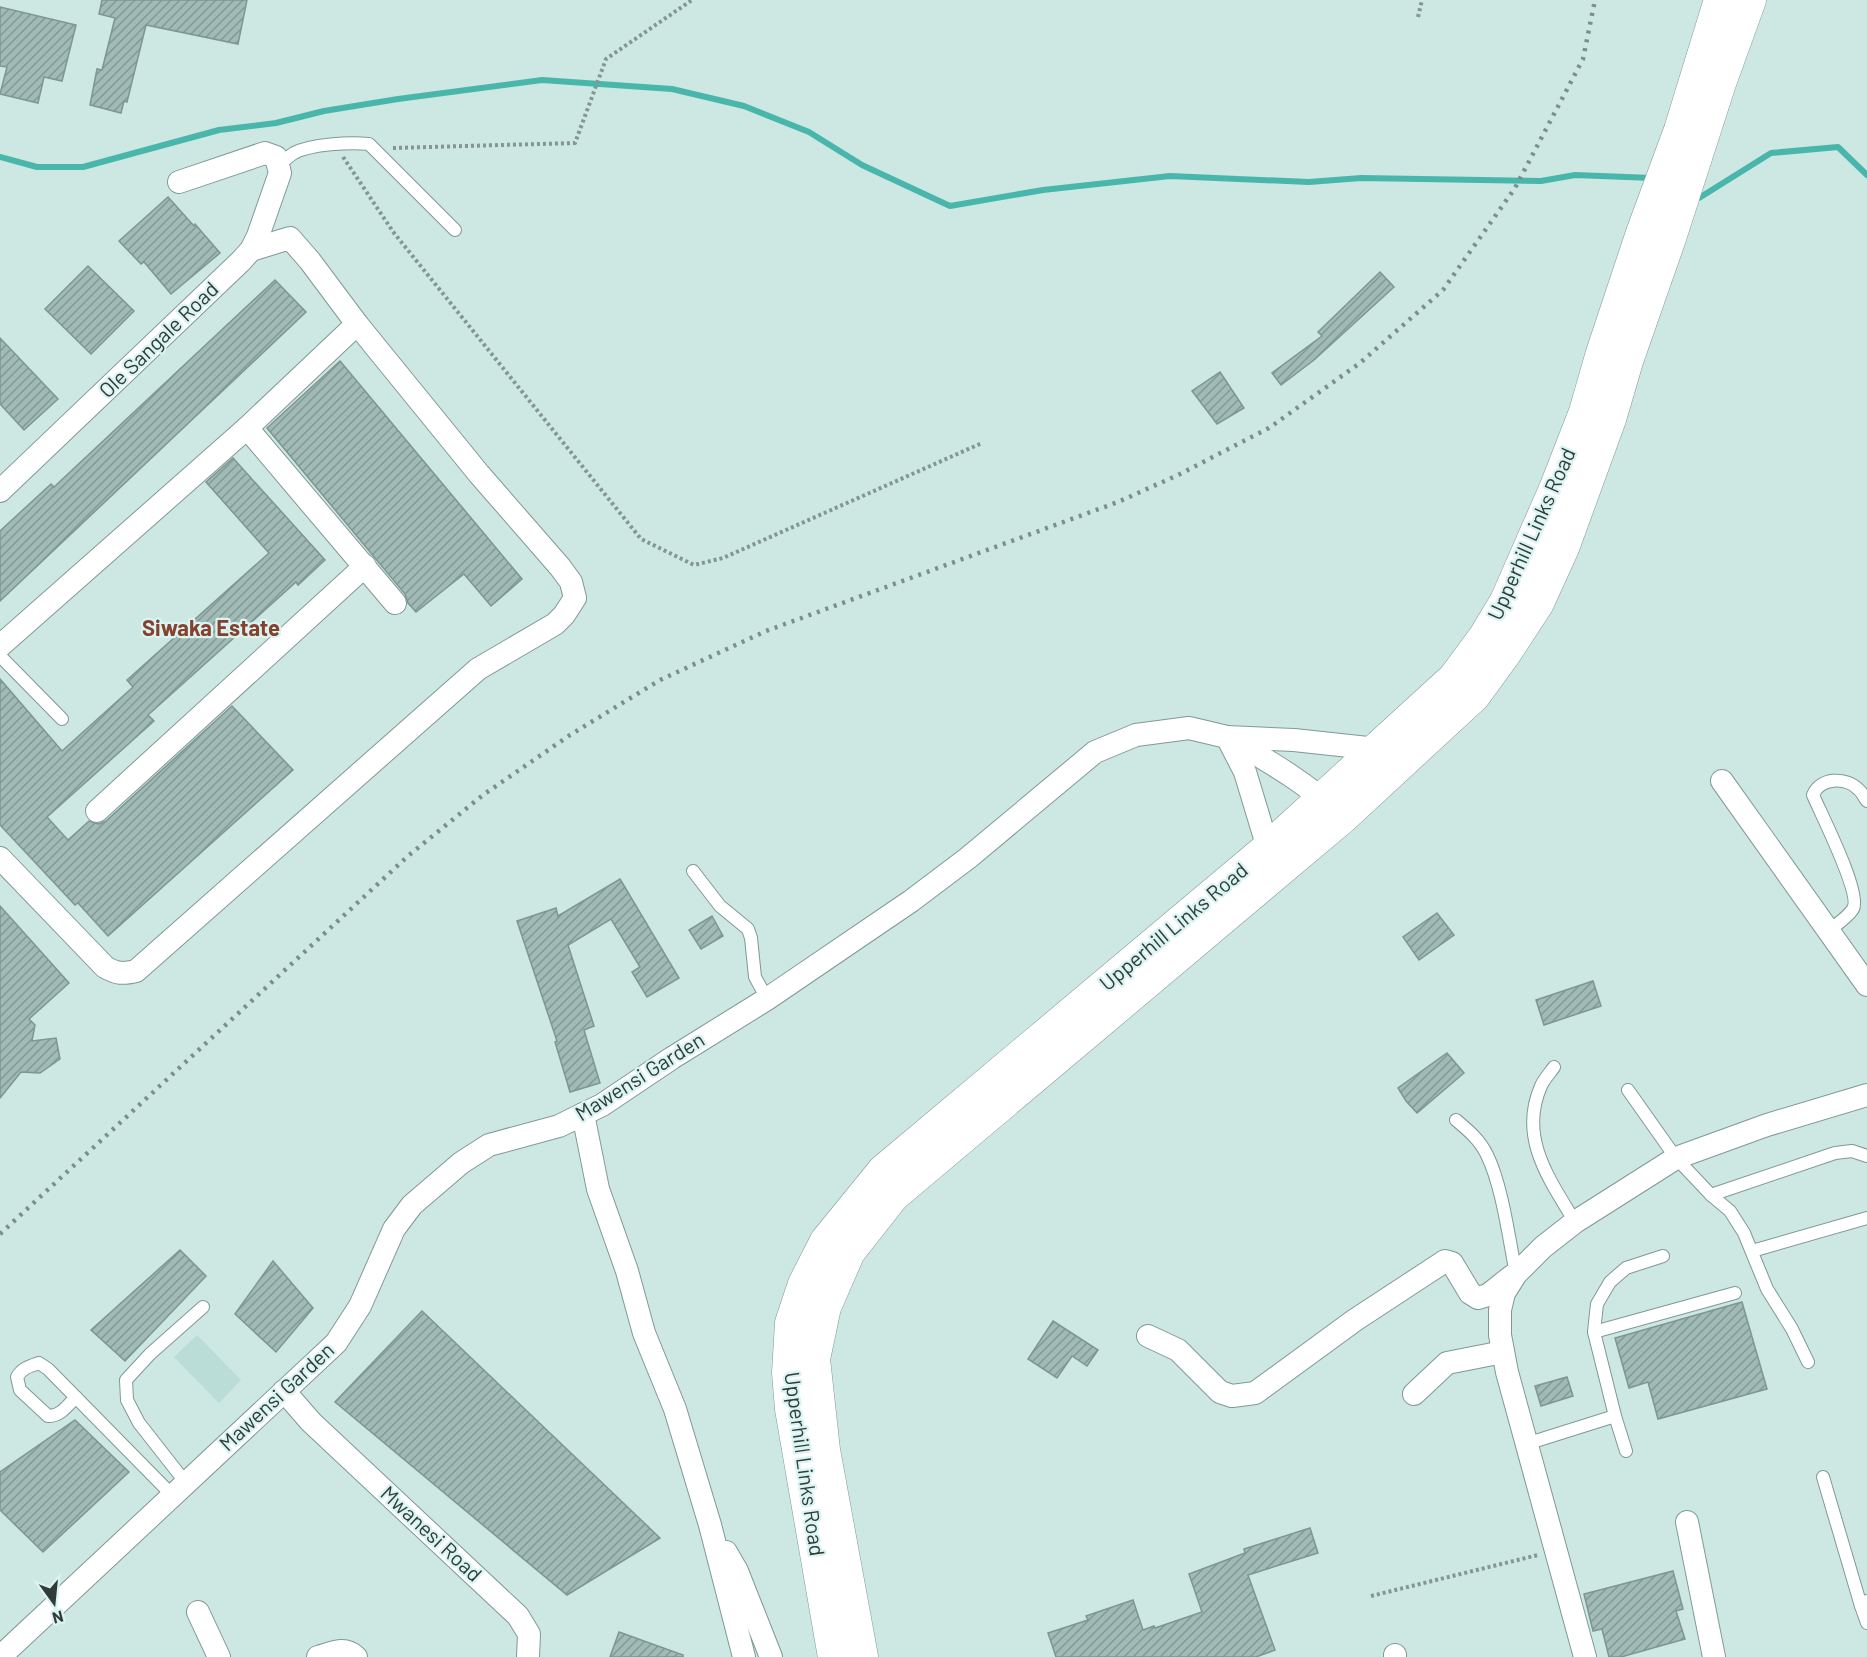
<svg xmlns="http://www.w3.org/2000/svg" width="1867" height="1657" viewBox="0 0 1867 1657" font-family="Barlow,sans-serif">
<defs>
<pattern id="building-hatch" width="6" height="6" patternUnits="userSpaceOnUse" patternTransform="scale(1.5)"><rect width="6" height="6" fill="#a0bab6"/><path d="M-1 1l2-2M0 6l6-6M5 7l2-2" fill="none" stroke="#839895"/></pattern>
</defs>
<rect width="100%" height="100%" fill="#cde7e3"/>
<path fill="#baddd8" d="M197 1335 241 1380 219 1403 174 1357Z"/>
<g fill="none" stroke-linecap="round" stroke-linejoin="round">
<g stroke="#49b6ac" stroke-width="6">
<path d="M0 157 37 167H83L219 130 276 123 324 111 398 99 542 80 672 89 744 106 809 132 862 165 950 206 1043 190 1170 176 1309 182 1361 178 1541 181 1575 175 1652 178"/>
<path d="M1694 195 1699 198 1771 153 1838 147 1867 175"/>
</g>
</g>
<g fill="url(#building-hatch)" stroke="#7d9692" stroke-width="1.5">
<path d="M102 0H247L238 44 146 25 127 102 124 101 121 113 90 105 97 69 102 70 115 18 99 14Z"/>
<path d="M0 7 76 25 62 81 44 77 38 103 0 94 7 67 0 66Z"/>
<path d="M168 197 194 226 195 224 220 253 171 294 144 262 141 264 119 241Z"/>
<path d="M88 266 134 311 91 354 45 309Z"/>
<path d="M1380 272 1394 287 1314 360 1281 385 1272 373 1322 336 1318 332Z"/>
<path d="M275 280 306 312 0 601V531L51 484 54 487Z"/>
<path d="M0 338 58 399 24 430 0 404Z"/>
<path d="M340 361 522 579 491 606 464 574 416 612 408 603 405 594 267 428Z"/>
<path d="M1220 372 1244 408 1217 424 1192 391Z"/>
<path d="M233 458 325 560 298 585 296 582 148 715 154 721 47 817 68 840 89 821 99 824 106 821 232 706 293 770 108 936 78 903 75 905 0 825V679L62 751 133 687 127 680 269 553 206 482Z"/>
<path d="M620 879 679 978 647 997 632 972 640 967 611 919 568 945 594 1026 584 1030 600 1083 570 1092 555 1042 557 1041 517 921 556 908 558 916Z"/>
<path d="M0 906 69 983 29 1019 35 1025 32 1041 56 1038 60 1059 40 1073 21 1072 0 1098Z"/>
<path d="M1437 913 1454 935 1419 960 1403 937Z"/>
<path d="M712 916 723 936 701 949 689 930Z"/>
<path d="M1593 981 1601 1006 1544 1025 1536 1000Z"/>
<path d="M1447 1053 1464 1073 1417 1113 1406 1101 1398 1088Z"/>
<path d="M180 1250 206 1276 125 1361 91 1330Z"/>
<path d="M273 1261 313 1308 276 1352 235 1314Z"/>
<path d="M1742 1302 1767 1389 1658 1419 1648 1382 1629 1388 1615 1338Z"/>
<path d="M422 1311 660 1538 567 1595 335 1402Z"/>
<path d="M1053 1321 1098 1350 1087 1366 1072 1356 1057 1378 1028 1359Z"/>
<path d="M1567 1377 1573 1396 1541 1406 1535 1386Z"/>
<path d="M75 1420 129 1472 43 1552 0 1510V1472Z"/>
<path d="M1310 1528 1318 1553 1248 1575 1275 1650 1256 1657H1056L1048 1633 1088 1620 1086 1616 1133 1600 1143 1630 1154 1626 1155 1628 1202 1612 1189 1574 1245 1553 1244 1549Z"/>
<path d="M1673 1571 1683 1609 1676 1611 1685 1639 1621 1657H1609L1602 1629 1593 1631 1584 1594Z"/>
<path d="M619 1632 683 1655V1657H610Z"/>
</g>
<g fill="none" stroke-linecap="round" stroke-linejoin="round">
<g stroke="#809995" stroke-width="14">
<g id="lane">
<path d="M279 165C284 161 289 156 294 153 311 144 350 142 369 144L455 230"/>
<path d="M0 656 62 719"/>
<path d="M693 871 720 906 748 929 751 938 755 977 767 999"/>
<path d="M1828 931C1836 925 1847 918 1853 909 1862 894 1821 814 1813 795 1820 777 1846 777 1858 789 1862 792 1864 797 1867 801"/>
<path d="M1554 1067C1550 1073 1544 1079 1541 1086 1518 1138 1550 1180 1575 1222"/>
<path d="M1628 1090 1676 1158 1711 1195 1835 1153 1852 1151 1867 1156"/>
<path d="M1456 1120C1468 1130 1480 1140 1487 1155 1502 1185 1509 1239 1516 1274"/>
<path d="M1711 1195 1730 1211 1744 1233 1767 1289 1792 1329 1808 1362"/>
<path d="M1752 1251 1867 1218"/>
<path d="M1594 1332 1735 1293"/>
<path d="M76 1397C68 1405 60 1417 48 1416L20 1390 17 1377C22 1368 30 1366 39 1363L48 1369 172 1495"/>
<path d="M1615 1416 1594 1332 1597 1304 1610 1282 1626 1268 1663 1256"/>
<path d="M1526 1444 1615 1416 1626 1451"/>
<path d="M1823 1477 1861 1606"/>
<path d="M186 1483 139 1423 127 1400 126 1380 150 1354 203 1307"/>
<path d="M1867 1601 1861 1606 1867 1623"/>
</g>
</g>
<g stroke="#809995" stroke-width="24">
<g id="street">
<path d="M247 428 395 603"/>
<path d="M0 491 241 261 251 250 258 236 280 173 276 157 265 153 179 182"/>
<path d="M0 646 247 428 357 324"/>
<path d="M1227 737 1245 772 1268 848 1275 857"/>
<path d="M1231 739C1264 759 1304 781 1332 808"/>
<path d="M1722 781 1867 985"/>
<path d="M97 811 365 566"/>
<path d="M0 858 105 967C117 974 123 974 136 971L478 669 555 624 564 615 575 598 571 582 560 567 479 474 357 324 310 261 290 238 251 250"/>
<path d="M583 1114 598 1189 627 1271 644 1333 675 1409 710 1525 744 1657"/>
<path d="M1148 1336 1178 1350 1220 1392 1232 1396 1255 1393 1355 1320 1445 1261 1452 1263 1470 1293 1478 1298 1488 1295 1512 1276"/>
<path d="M284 1391 311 1422 518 1616 529 1634 528 1657"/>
<path d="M1414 1394 1447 1363 1503 1352"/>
<path d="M1687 1522 1714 1657"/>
<path d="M726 1552 737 1571 771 1657"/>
<path d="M198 1612 219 1657"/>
<path d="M1395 1655V1657"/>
<path d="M0 1657 336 1343 360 1306 394 1229 412 1205 461 1163 489 1145 559 1126 602 1105 672 1058 767 999 911 901 968 858 1095 752 1136 735 1189 728 1227 737 1294 740 1377 749"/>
<path d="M318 1657C333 1653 344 1646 356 1657"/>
<path d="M1585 1657 1507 1372 1500 1335V1310L1504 1293 1516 1274 1543 1247 1575 1222 1676 1158 1767 1125 1867 1095"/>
</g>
</g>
<g stroke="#809995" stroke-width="33">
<g id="secondary">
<path d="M834 1657 791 1409 788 1373 791 1323 804 1284 826 1241 883 1171 1268 848 1454 678 1485 636 1506 601 1555 489 1585 412 1602 353 1642 233 1680 130 1720 0"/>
<path d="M862 1657 824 1450 814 1359 825 1307 849 1252 893 1196 1342 818 1474 696 1506 652 1538 603 1563 548 1610 419 1627 361 1669 241 1720 83 1750 0"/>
</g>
</g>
<g stroke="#839693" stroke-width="4" stroke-dasharray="3 3" stroke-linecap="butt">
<path d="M1418 17 1422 0"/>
<path d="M393 148 575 143 606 59 692 0"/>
<path d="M343 157 394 233 641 539 694 565 723 558 982 443"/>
<path d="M1371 1596 1538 1555"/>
</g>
<use href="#lane" stroke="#fff" stroke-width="12"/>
<use href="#street" stroke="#fff" stroke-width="22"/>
<use href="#secondary" stroke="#fff" stroke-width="32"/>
<path stroke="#7c8e8b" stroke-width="4.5" stroke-dasharray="3 6" stroke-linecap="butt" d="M0 1234 408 856 483 795 570 735 660 680 766 631 1118 502 1178 475 1269 428 1360 363 1443 290 1515 188 1583 59 1595 0"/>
</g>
<g text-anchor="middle" stroke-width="4.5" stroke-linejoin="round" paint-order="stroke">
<g font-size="21" fill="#313c3a" stroke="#daf4f1">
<text transform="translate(159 340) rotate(-44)" y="7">Ole Sangale Road</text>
<text transform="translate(1532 534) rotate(-66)" y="7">Upperhill Links Road</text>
<text transform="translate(1174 927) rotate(-40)" y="7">Upperhill Links Road</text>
<text transform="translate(640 1077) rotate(-32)" y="7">Mawensi Garden</text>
<text transform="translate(277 1397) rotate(-43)" y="7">Mawensi Garden</text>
<text transform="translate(804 1464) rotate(82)" y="7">Upperhill Links Road</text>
<text transform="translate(431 1534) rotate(43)" y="7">Mwanesi Road</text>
</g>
<g font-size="22" font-weight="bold" fill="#86412e" stroke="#daf4f1">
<text x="211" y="636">Siwaka Estate</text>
</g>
</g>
<g transform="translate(54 1603) rotate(165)" stroke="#daf4f1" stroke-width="4.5" paint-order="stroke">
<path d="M0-4.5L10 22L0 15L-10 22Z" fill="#313c3a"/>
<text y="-9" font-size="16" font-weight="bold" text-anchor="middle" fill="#313c3a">N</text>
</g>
</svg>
